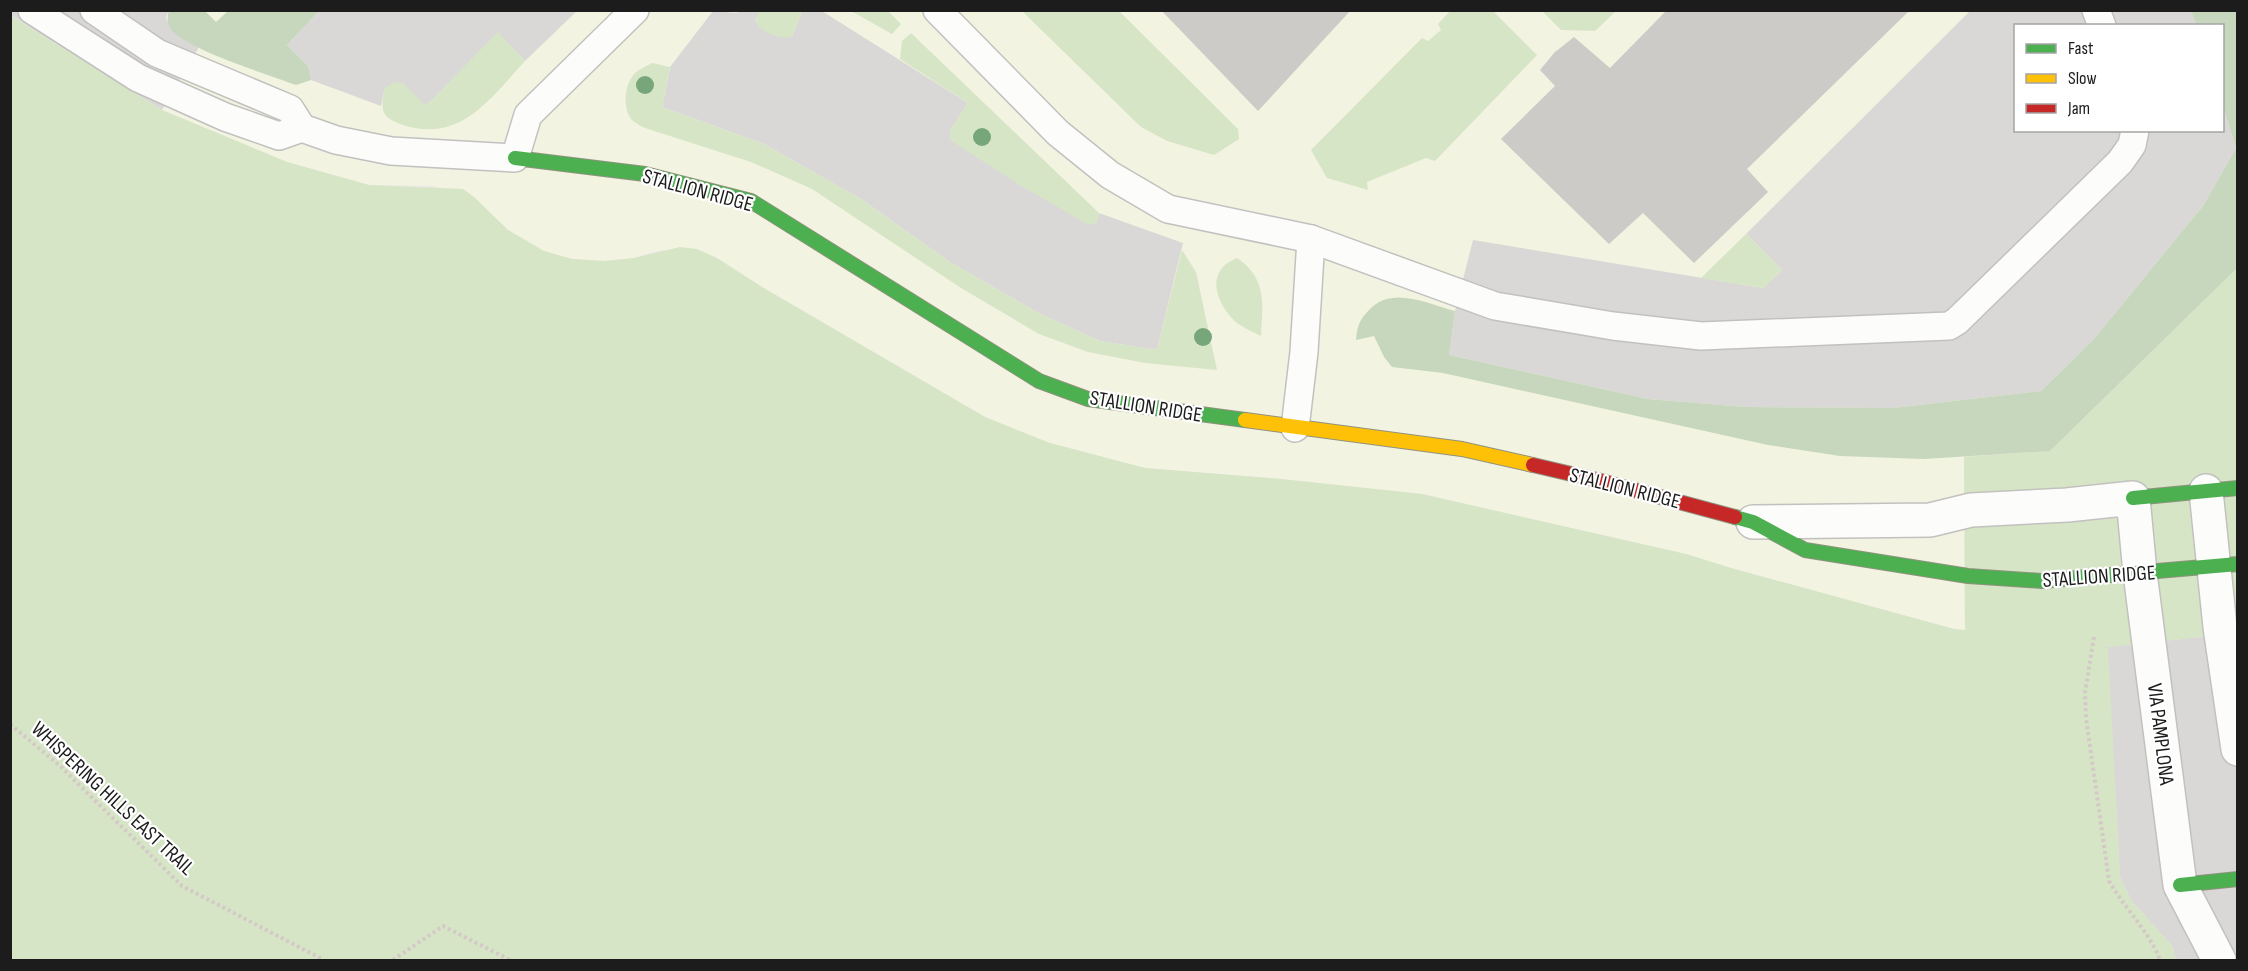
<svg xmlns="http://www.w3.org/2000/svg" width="2248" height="971" viewBox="0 0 2248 971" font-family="'Sofia Sans Condensed',sans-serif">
<rect width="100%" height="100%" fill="#ebe9e5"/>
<path fill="#dad8d6" d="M2237 633V960H2176L2173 947 2131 900 2120 877 2107 647Z"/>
<path fill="#f3f3e1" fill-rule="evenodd" d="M10 11H2237V268L1964 457 1965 631 1954 629 1731 568 1686 554 1422 494 1281 479 1145 468 1050 443 985 417 762 287 717 258 661 250 634 258 605 261 572 259 544 251 508 230 474 197 433 186 369 185 287 162 162 110 11 15ZM2016 26H2222V130H2016Z"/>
<g fill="#d9d8d6">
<path d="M10 11H169L166 17 170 28 199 47 162 110 11 15Z"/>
<path d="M319 11H577L525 61 498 33 426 106 385 88 381 106 311 80 308 66 287 45Z"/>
<path d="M713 11 737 13 738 11H760L755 21 792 37 802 11H820L825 13 968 103 950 131 1096 223 1099 213 1183 243 1157 350 1100 341 1040 314 948 261 861 199 764 144 662 107 670 67Z"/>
<path d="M1970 11H2191L2196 25 2016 26V130H2222L2223 107 2236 148 2203 206 2093 340 2041 391 1893 408 1746 407 1648 399 1449 355 1455 311 1473 240 1763 288 1782 270 1746 234Z"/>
</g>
<g fill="#d6e5c6">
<path d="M760 10H802V11L792 37C779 39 762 33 755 21Z"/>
<path d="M1451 10 1493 11 1537 55 1435 161 1426 158 1367 182 1368 190 1327 178 1311 150 1422 38 1428 41 1441 30 1438 24Z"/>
<path d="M851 11H888L901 24 892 34Z"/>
<path d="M1022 11H1119L1238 129 1239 139 1214 155 1167 141 1141 127Z"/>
<path d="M1542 11H1616L1595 31 1561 30Z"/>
<path d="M10 15 162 110 287 162 369 185 463 189 474 197 508 230 544 251 572 259 605 261 634 258 680 247 697 249 717 258 762 287 985 417 1050 443 1145 468 1281 479 1422 494 1686 554 1731 568 1954 629 1965 630 1964 457 2050 451 2237 268V633L2108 647 2120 877 2131 900 2173 947 2176 960H11Z"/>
<path d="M498 32 525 61C489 100 459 145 400 124 379 116 381 107 385 88L394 82 403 83 426 106Z"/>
<path d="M911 33 1099 213 1096 223 1089 225 1018 184 950 140V131L968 103 900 59 902 41Z"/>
<path d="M652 63 670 67 662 107 764 144 861 199 948 261 1040 314 1100 341 1157 350 1182 250 1196 272 1217 370 1145 363 1088 352 1039 334 961 288 812 189 751 162 645 128C641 126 635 123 632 120 623 110 624 88 632 77 635 71 645 67 652 63Z"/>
<path d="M1746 234 1782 270 1763 288 1701 278Z"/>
<path d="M1237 258C1267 278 1263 304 1261 336 1253 332 1244 328 1237 323 1222 310 1206 282 1225 265 1228 262 1233 260 1237 258Z"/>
</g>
<g fill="#c6d7bd">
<path d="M169 11H205L216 22 228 11H319L287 45 308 66 311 80 296 85C270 75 184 49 170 28 167 23 167 16 169 11Z"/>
<path d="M2191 11H2237V268L2050 451 1924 459 1840 456 1768 445 1443 373 1392 367 1384 357 1374 336 1356 340C1357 327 1359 320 1369 310 1392 285 1427 304 1455 311L1449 355 1648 399 1746 407 1893 408 2041 391 2093 340 2203 206 2236 148 2223 107 2222 26 2196 25Z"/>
</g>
<g fill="#cdcbc8" stroke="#cecbc7" stroke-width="1.5">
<path d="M1162 10H1350L1258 110Z"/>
<path d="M1668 10H1909L1746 169 1767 192 1694 262 1643 212 1609 243 1502 139 1556 86 1541 70 1555 53 1574 38 1610 69Z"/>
</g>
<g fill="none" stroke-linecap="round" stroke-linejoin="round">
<g stroke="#c2c1bf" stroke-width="30">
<g id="lane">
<path d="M32 10 138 78 225 117 279 136 302 128"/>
<path d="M94 10 157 53 290 109 302 128 336 140 391 151 515 158 528 115 635 10"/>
<path d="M937 10 1058 133 1110 175 1168 209 1311 239 1495 306 1613 326 1701 336 1949 326 1957 321 2120 162 2132 145 2135 130"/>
<path d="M2096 10 2102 26"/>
<path d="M1295 428 1304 352 1311 239"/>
</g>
</g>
<g stroke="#c2c1bf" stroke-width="36">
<g id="street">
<path d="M2206 491 2220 627 2238 749"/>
<path d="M1753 522 1930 520 1971 510 2067 505 2133 498 2140 573 2180 885 2219 960"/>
</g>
</g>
<g stroke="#90927f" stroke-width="16">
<g id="fast">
<path d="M515 158 645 174 751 201 1039 381 1088 399 1245 420"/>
<path d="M2133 498 2238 488"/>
<path d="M1735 517 1753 522 1805 550 1968 576 2042 581 2238 564"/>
<path d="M2180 885 2238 879"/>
</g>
</g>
<g stroke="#90927f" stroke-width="16">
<path id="slow" d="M1245 420 1462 449 1533 465"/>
</g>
<g stroke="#90927f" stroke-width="16">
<path id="jam" d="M1533 465 1597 480 1735 517"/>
</g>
<g stroke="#d4c9c6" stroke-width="4" stroke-dasharray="3 3" stroke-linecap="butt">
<path d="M2094 637 2085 693 2086 718 2109 881C2125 909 2149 931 2160 960"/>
<path d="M10 724 59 765 182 886 324 960"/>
<path d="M393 960 443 926 510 960"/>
</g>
<use href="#lane" stroke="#fcfcfb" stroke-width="27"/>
<use href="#street" stroke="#fcfcfb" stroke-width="33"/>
<use href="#fast" stroke="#4caf50" stroke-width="14"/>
<use href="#slow" stroke="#ffc107" stroke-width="14"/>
<use href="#jam" stroke="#c62828" stroke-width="14"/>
</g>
<g fill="#76a679">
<circle cx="645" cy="85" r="9"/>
<circle cx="982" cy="137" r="9"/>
<circle cx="1203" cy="337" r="9"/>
</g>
<g text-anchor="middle" stroke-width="4.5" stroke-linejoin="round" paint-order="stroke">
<g font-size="21" fill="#1c1c1c" stroke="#fff">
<text transform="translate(698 190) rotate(15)" y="7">STALLION RIDGE</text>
<text transform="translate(1146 406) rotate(9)" y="7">STALLION RIDGE</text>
<text transform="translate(1625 488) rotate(14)" y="7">STALLION RIDGE</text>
<text transform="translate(2099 576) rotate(-4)" y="7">STALLION RIDGE</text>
<text transform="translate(2161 734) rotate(83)" y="7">VIA PAMPLONA</text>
<text transform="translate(113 798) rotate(43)" y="7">WHISPERING HILLS EAST TRAIL</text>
</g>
</g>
<rect width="2248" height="971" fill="none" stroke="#1c1c1c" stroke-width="24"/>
<rect x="2014" y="24" width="210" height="108" fill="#ffffff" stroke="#a4a4a4" stroke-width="1.5"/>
<rect x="2026" y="44" width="30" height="9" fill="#4caf50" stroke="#a4a4a4" stroke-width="1.5"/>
<text x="2068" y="54" font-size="18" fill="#1c1c1c">Fast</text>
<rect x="2026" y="74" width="30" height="9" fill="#ffc107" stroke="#a4a4a4" stroke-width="1.5"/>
<text x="2068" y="84" font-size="18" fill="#1c1c1c">Slow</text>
<rect x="2026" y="104" width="30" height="9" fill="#c62828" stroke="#a4a4a4" stroke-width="1.5"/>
<text x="2068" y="114" font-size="18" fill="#1c1c1c">Jam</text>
</svg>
